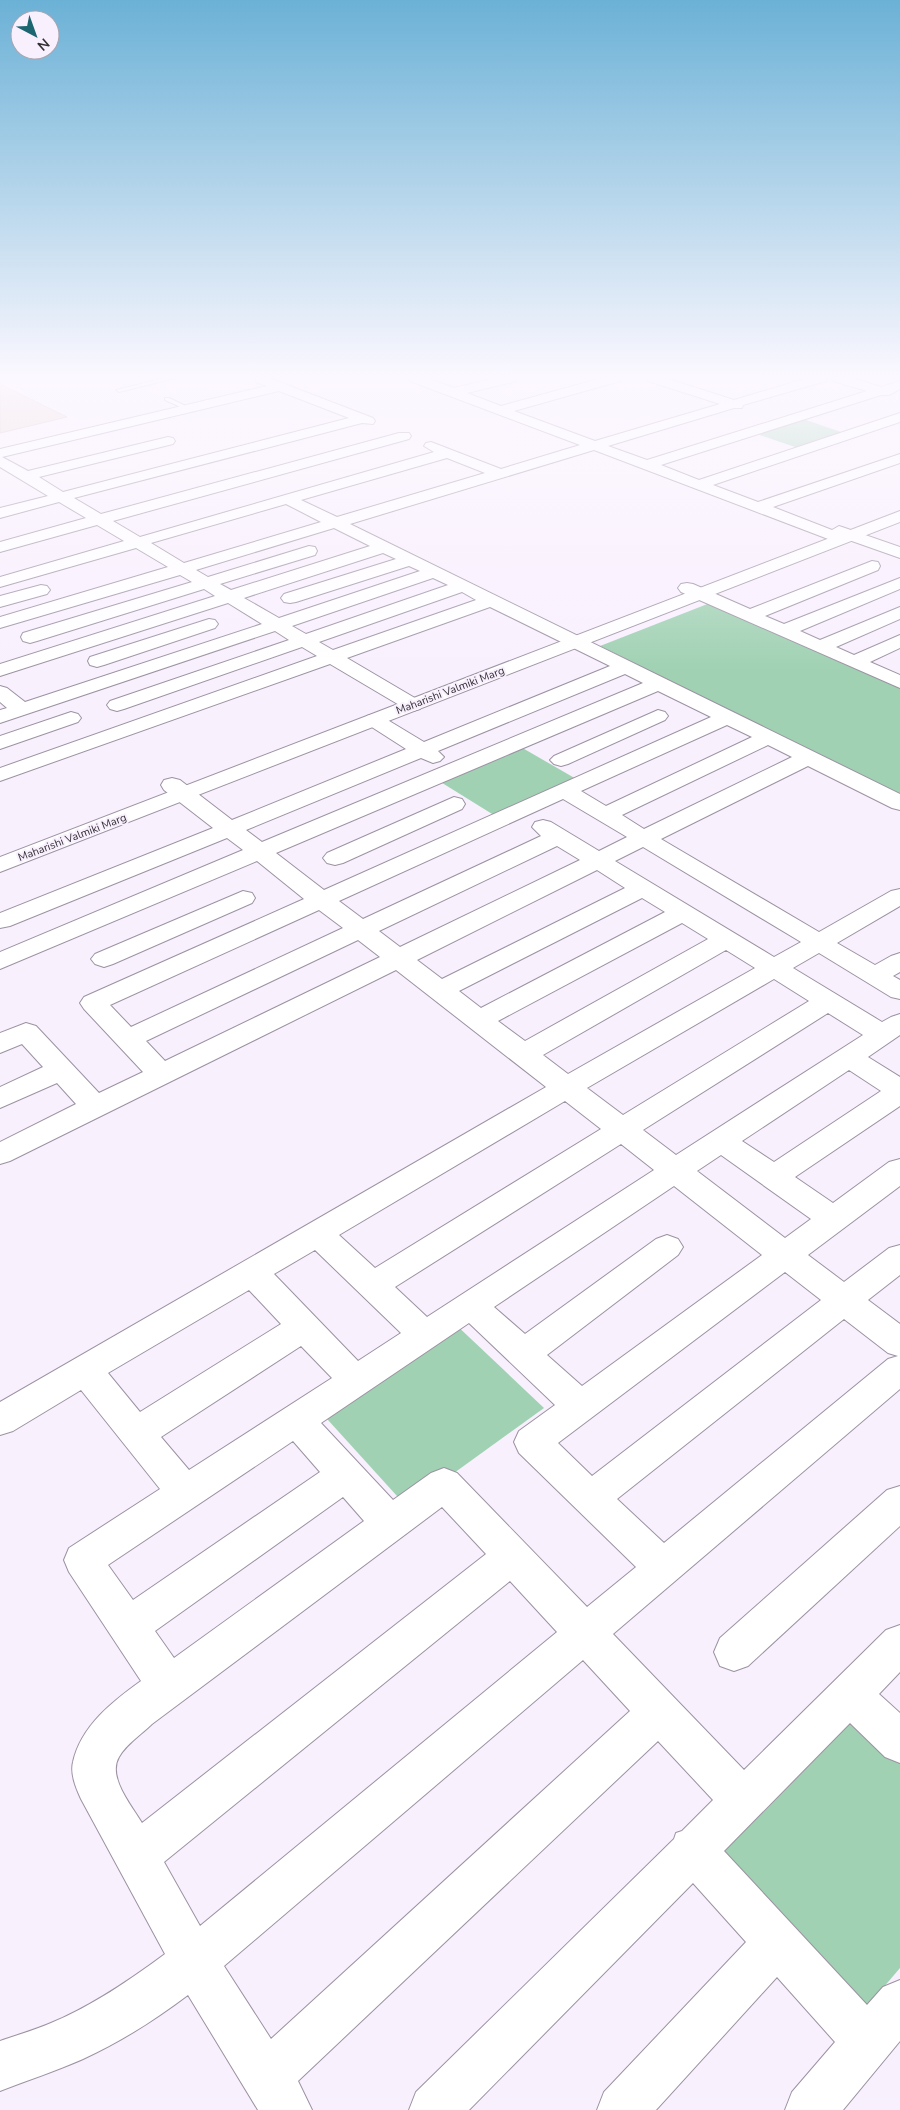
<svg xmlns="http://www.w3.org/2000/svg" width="900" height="2110" viewBox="0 0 900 2110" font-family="'Nunito Sans',sans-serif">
<rect width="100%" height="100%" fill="#f9f0fe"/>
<g fill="#9fd1b2">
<path d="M800 418 844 433 798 448 754 433Z"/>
<path d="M710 603 900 687V795L600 646Z"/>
<path d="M519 746 578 780 497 817 439 781Z"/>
<path d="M452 1321 544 1408 407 1507 318 1409Z"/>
<path d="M854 1713 900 1757V1968L859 2016 713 1855Z"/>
</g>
<path fill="#e4cfc8" stroke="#c9b4ae" d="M0 384 67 417 0 433Z"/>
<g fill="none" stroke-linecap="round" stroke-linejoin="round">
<g stroke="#9c92a2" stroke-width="2">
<g id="lane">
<path d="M165 378H175L119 392 116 390Z"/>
<path d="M165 398H169L190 408 185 409 165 400Z"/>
</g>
</g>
<g stroke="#9c92a2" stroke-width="2">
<g id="street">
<path d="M255 378H269L373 418 375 421 373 424 362 423 74 498 101 514 399 433H409L411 436 409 439 113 521 140 537 434 452 424 446 426 443 431 442 501 469 580 445 410 381 409 378H426L454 388 496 378H517L516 381 467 393 501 406 602 378H621L620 381 514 411 595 441 720 404 648 381 647 378H665L734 400 808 378H827L826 381 743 405 742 408H734L608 446 647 460 867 391 833 381 832 378H851L881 387 900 381V389L889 395H881L661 465 699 480 900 413V422L713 485 758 502 900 454V463L773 507 832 530 839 526 845 528 900 547V558L849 540 842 544 836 542 594 450 350 524 900 794V810L892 808 808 766 661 839 819 932 891 891 900 889V906L837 943 875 965 891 956 900 953V972L893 976 900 980V999L891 997 819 953 793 968 882 1022 891 1017 900 1014V1035L868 1057 900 1077V1106L795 1177 833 1203 889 1162 900 1159V1186L808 1255 844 1282 889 1248 900 1245V1275L868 1300 900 1324V1389L613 1634 744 1770 886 1630 900 1625V1672L879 1694 900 1713V1763L885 1757 850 1723 724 1851 867 2005 883 1987 900 1980V2041L843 2110H785L792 2092 835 2042 777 1977 656 2110H597L604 2092 746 1942 693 1883 469 2110H409L416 2092 674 1839 676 1833 682 1831 713 1800 658 1741 298 2081 312 2110H258L188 1995C155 2020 120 2042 83 2059 56 2071 28 2080 0 2091V2041C17 2035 35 2030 51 2023 92 2006 130 1980 165 1954L81 1799C76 1788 70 1774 73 1762 81 1726 113 1701 141 1681L69 1572 64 1560 69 1548 160 1489 81 1390 13 1431 0 1435V1402L546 1087 396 970 10 1161 0 1164V1142L76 1104 57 1083 0 1108V1087L43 1067 22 1044 0 1053V1033L26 1023 36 1026 99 1093 143 1072 84 1009 80 1003 84 997 304 899 257 861 0 969V952L243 850 227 838 10 926 0 928V913L213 828 164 790 161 785 164 780 172 778 180 780 232 820 406 749 367 724 364 720 367 716 374 714 381 716 424 742 610 666 490 607 347 658 420 701 423 705 420 709 413 711 406 709 330 664 0 781V768L317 656 302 647 124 709 117 711 110 709 107 705 110 701 289 640 275 631 0 723V710L7 708 0 702V686L7 688 25 702 262 624 228 603 0 676V664L215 596 204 589 37 641 30 643 23 641 21 637 23 633 192 582 180 575 0 628V617L168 567 136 548 0 587V577L124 541 97 525 0 552V542L86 518 59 502 0 518V508L48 496 0 467V449L267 386 256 382ZM279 391 349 418 63 492 39 477 173 444 175 441 173 438 168 437 28 471 2 457ZM447 458 485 473 337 517 301 500ZM286 504 321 522 184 563 151 543ZM334 528 370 546 231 590 220 584 315 555 317 551 315 547 309 546 208 577 196 570ZM383 553 396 559 284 594 281 598 284 602 290 603 296 602 409 566 420 571 279 618 244 598ZM433 578 448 585 306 634 292 626ZM462 592 476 600 333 650 319 642ZM625 674 643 683 262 842 246 830 421 758 433 763 440 761 444 757 438 751ZM658 691 711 717 324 890 276 853ZM727 725 752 737 606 806 581 791ZM768 745 792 757 644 829 622 815ZM563 799 627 837 599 851 551 822 543 820 535 822 532 827 541 836 363 919 339 901ZM557 846 580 860 400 947 379 931ZM643 847 801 942 774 957 615 861ZM597 870 625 888 442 979 417 960ZM642 898 665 912 481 1008 459 991ZM319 910 343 928 131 1027 110 1005ZM682 923 708 939 525 1041 498 1021ZM358 940 380 957 165 1061 146 1041ZM726 950 755 968 568 1074 543 1055ZM774 979 809 1001 623 1115 587 1088ZM828 1013 863 1035 676 1155 643 1130ZM849 1070 881 1091 774 1162 742 1141ZM565 1101 601 1129 375 1268 339 1235ZM621 1144 654 1170 427 1317 395 1287ZM721 1155 811 1219 785 1238 697 1171ZM674 1186 762 1255 582 1386 547 1355 678 1255 683 1247 678 1239 667 1235 656 1239 525 1334 494 1307ZM315 1250 401 1333 358 1361 274 1274ZM785 1272 821 1300 592 1476 558 1443ZM249 1290 281 1324 140 1412 108 1373ZM844 1319 888 1353 898 1356 888 1359 664 1543 617 1499ZM469 1323 555 1405 519 1431 514 1442 519 1453 636 1567 587 1607 457 1473 444 1468 431 1473 393 1500 321 1423ZM301 1346 332 1378 189 1470 161 1437ZM293 1441 320 1472 133 1600 108 1565ZM343 1497 364 1521 174 1658 155 1631ZM442 1507 486 1554 142 1823C132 1806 107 1777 119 1757 126 1744 142 1734 152 1724ZM510 1581 557 1632 200 1926 164 1862ZM583 1660 630 1711 271 2039 224 1966Z"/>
<path d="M872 561 878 562 880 566 878 570 765 616 784 624 900 578V589L800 631 820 640 900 607V619L836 647 854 655 900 635V648L870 662 900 675V688L681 592 678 588 681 584 687 583 693 584 750 609Z"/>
<path d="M41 585 47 586 50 590 47 594 0 607V596Z"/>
<path d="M209 619 215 620 218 624 215 628 104 665 97 667 90 665 88 661 90 657Z"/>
<path d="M658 710 665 712 668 716 665 720 568 764 561 766 554 764 550 760 554 756Z"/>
<path d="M71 712 78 714 81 718 78 722 0 749V736Z"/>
<path d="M454 797 462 799 465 804 462 809 343 863 335 865 327 863 323 858 327 853Z"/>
<path d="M243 891 252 893 255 898 252 903 113 964 104 967 95 964 91 959 95 954Z"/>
<path d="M900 1486V1526L748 1666 734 1671 720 1666 714 1652 720 1638 887 1490Z"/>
</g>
</g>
<g stroke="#9c92a2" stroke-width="2">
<path id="secondary" d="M900 511V522L0 872V857Z"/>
</g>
<use href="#lane" fill="#fff" fill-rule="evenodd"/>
<use href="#street" fill="#fff" fill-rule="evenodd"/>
<use href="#secondary" fill="#fff" fill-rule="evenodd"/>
</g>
<linearGradient id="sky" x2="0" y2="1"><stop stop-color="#6bb1d6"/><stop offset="0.56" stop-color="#fcf8ff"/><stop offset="1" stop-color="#fcf8ff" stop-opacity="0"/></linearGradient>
<rect width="900" height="673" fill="url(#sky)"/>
<g text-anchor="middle" stroke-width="4" stroke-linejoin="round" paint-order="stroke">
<g font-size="11" fill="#332f35" stroke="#f9f0fe">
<text transform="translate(450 690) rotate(-21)" y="4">Maharishi Valmiki Marg</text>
<text transform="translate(72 837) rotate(-21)" y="4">Maharishi Valmiki Marg</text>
</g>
</g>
<g transform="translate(35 35) rotate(139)"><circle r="24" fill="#f9f0fe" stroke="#aaa3ae"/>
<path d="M0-4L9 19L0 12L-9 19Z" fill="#1b6670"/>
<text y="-8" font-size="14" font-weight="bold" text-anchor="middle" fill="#332f35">N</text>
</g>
</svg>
